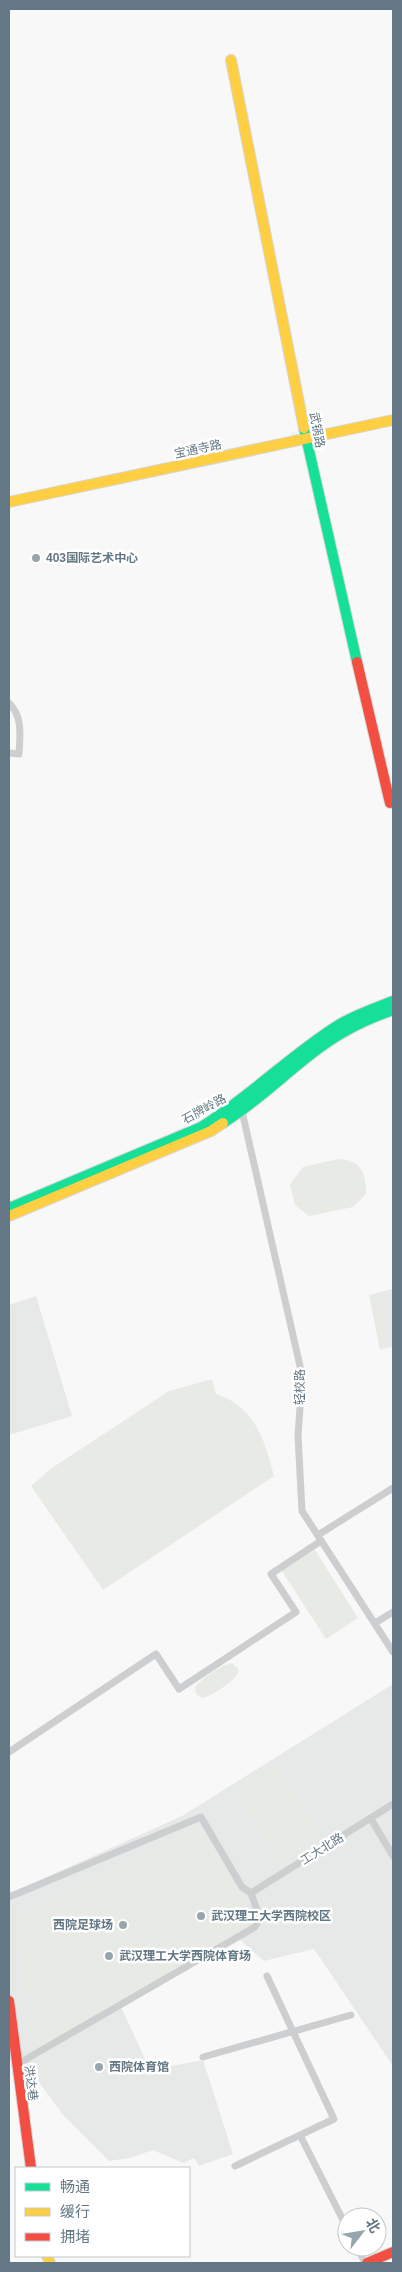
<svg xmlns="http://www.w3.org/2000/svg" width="402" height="2272" viewBox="0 0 402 2272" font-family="Helvetica,'Noto Sans SC',sans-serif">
<rect width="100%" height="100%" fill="#f8f8f8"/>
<g fill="#e7e9e9">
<path d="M36 1296 72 1416 9 1435V1305Z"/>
<path d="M393 1684V2066L314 1949 264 1961 239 1939 121 2007 150 2070 203 2060 233 2154 199 2166 194 2158 183 2163 153 2150 130 2158 109 2161 64 2116 35 2077 25 2070 15 2058 9 2001V1894L182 1816Z"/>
</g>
<g fill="#e8eae5">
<path d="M339 1159C363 1162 365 1172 366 1194L353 1207 309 1216 295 1205 290 1184 303 1167Z"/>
<path d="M393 1289V1346L380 1350 369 1295Z"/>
<path d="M212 1379 216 1394C255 1406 265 1441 274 1476L103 1590 31 1486 52 1468 169 1391Z"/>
<path d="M315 1550 358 1618 326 1639 282 1571Z"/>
<path d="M232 1663 239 1670C238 1679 211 1697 202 1698L196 1694 195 1688C200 1679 222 1664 232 1663Z"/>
<path d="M274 1762 321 1837 279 1864 233 1788Z"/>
<path d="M199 1824 257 1920 42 2048 37 2046 31 2034 16 1914Z"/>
</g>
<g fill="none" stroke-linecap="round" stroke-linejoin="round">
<g stroke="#d5d6d7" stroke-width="12">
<g id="fast">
<path d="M304 428 357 662"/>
<path d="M223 1123C266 1097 300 1057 344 1032 359 1023 376 1016 393 1010"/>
<path d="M9 1208 201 1127C250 1097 291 1054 340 1024 357 1014 375 1008 393 1001"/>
</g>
</g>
<g stroke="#d5d6d7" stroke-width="12">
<g id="slow">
<path d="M231 60 304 428"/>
<path d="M9 502 393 420"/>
<path d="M9 1216 211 1131 223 1123"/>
<path d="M47 2256 50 2263"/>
</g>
</g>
<g stroke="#d5d6d7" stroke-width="12">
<g id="jam">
<path d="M357 662 390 803"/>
<path d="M9 2001 31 2168"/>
<path d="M367 2263 393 2252"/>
</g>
</g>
<g stroke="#cdcecf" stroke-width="7">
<path d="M9 703C23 717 20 735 19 754L9 753"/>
<path d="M241 1107 300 1366 302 1381 298 1435 302 1511 393 1652"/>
<path d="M318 1535 393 1488"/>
<path d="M375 1623 393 1612"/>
<path d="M9 1752 156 1654 179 1689 296 1612 271 1574 321 1541"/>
<path d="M371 1819 393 1856"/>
<path d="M251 1893 393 1804"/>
<path d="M9 1897 201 1817 242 1887 251 1893 260 1919 255 1927 16 2065"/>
<path d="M203 2057 351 2015"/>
<path d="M300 2135 347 2228"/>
<path d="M235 2166 334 2119 267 1976"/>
<path d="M357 2247 365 2263"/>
</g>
<use href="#fast" stroke="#16e098" stroke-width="10"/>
<use href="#slow" stroke="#ffcf43" stroke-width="10"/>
<use href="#jam" stroke="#f24e42" stroke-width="10"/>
</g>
<g fill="#97a5ad" stroke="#fff" stroke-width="2">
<circle cx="36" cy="558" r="5"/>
<circle cx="201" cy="1916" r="5"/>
<circle cx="123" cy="1925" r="5"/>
<circle cx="109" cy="1956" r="5"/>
<circle cx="99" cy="2067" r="5"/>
</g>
<g text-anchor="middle" stroke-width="5" stroke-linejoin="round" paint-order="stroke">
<g font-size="12" fill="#637884" stroke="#fff">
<text transform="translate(317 430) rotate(79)" y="4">武锅路</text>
<text transform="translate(198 449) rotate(-12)" y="4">宝通寺路</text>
<text transform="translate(204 1109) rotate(-29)" y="4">石牌岭路</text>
<text transform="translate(300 1387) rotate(-90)" y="4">轻校路</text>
<text transform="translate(322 1849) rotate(-32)" y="4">工大北路</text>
<text transform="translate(31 2083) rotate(83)" y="4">洪达巷</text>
</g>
<g font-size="12" font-weight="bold" fill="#637884" stroke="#fff" text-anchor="start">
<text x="46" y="562">403国际艺术中心</text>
<text x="211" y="1920">武汉理工大学西院校区</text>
<text x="113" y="1929" text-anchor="end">西院足球场</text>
<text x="119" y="1960">武汉理工大学西院体育场</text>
<text x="109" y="2071">西院体育馆</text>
</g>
</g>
<rect width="402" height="2272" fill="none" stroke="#637884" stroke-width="20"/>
<rect x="15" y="2167" width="175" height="90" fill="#ffffff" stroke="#c1c9ce"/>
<rect x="25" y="2183" width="25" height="8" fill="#16e098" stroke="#c1c9ce"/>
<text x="60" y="2192" font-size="15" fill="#637884">畅通</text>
<rect x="25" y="2208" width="25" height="8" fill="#ffcf43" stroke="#c1c9ce"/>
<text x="60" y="2217" font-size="15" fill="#637884">缓行</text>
<rect x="25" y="2233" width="25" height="8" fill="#f24e42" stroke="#c1c9ce"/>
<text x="60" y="2242" font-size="15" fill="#637884">拥堵</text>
<g transform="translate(362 2232) rotate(59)"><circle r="24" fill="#ffffff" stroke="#c1c9ce"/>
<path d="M0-4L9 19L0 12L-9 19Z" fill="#97a5ad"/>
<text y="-8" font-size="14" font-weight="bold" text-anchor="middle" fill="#637884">北</text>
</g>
</svg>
